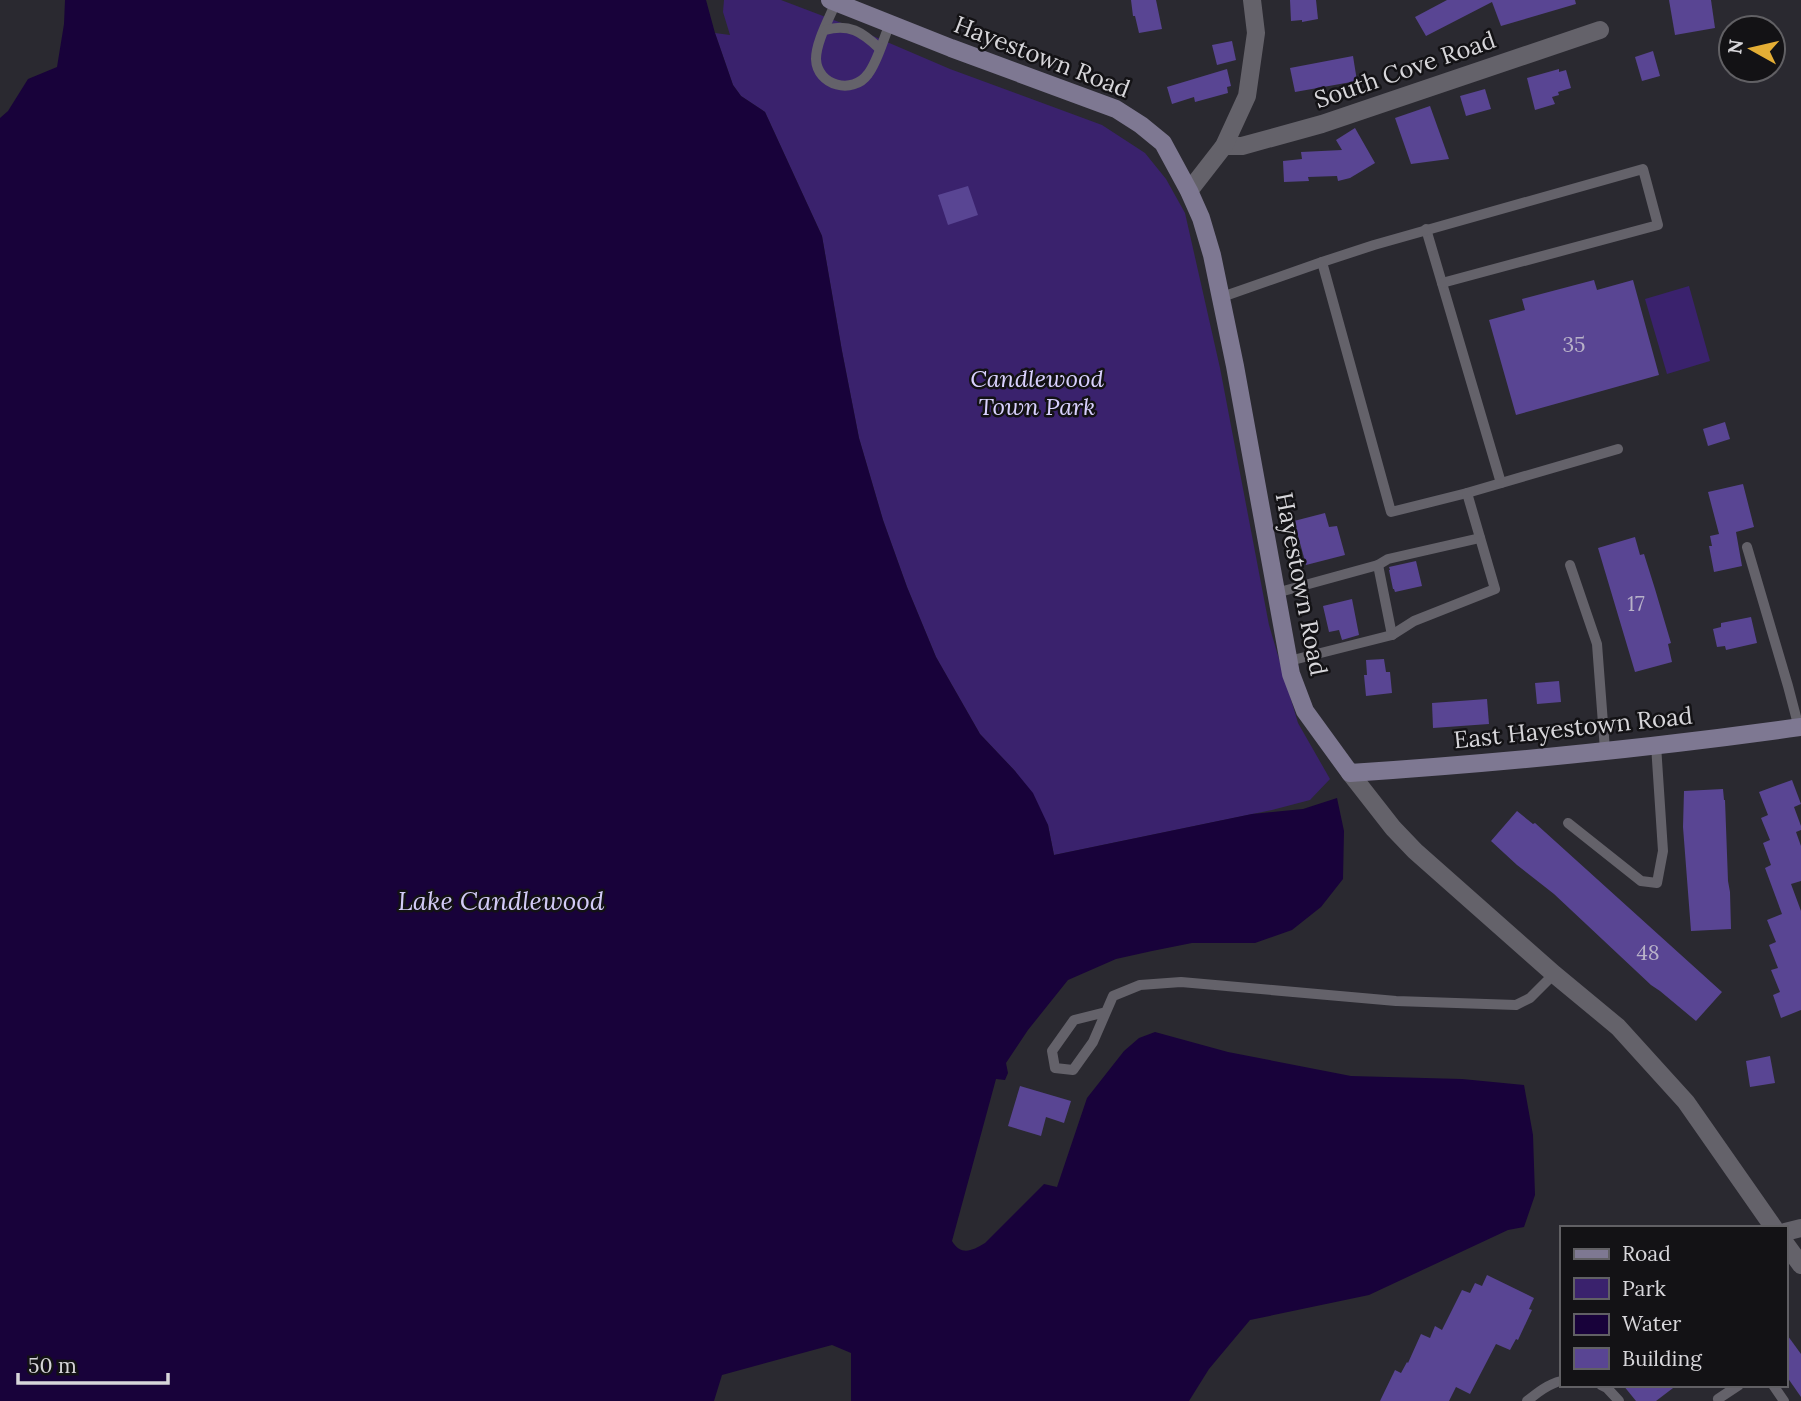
<svg xmlns="http://www.w3.org/2000/svg" width="1801" height="1401" viewBox="0 0 1801 1401" font-family="Lora,serif">
<rect width="100%" height="100%" fill="#2a2930"/>
<g fill="#3a226d">
<path d="M724 0H781L852 27 950 69 1102 125 1145 153 1166 179 1185 213 1220 368 1269 625 1298 723 1330 779 1310 800 1272 810 1054 855 1048 825 1015 771 980 734 936 657 907 587 883 520 859 438 842 351 822 236 765 112 741 96 733 85 715 33 730 35 723 12Z"/>
<path d="M1689 286 1710 361 1667 374 1645 299Z"/>
</g>
<path fill="#18023a" d="M65 0H706L715 33 733 85 741 96 765 112 822 236 842 351 859 438 883 520 907 587 936 657 980 734 1015 771 1033 793 1048 825 1054 855 1252 814 1303 809 1337 798 1344 831 1343 879 1321 907 1292 930 1255 943H1192L1152 951 1116 959 1068 980 1028 1030 1006 1063 1008 1073 1005 1080 996 1079 952 1241C961 1256 972 1251 985 1243L1044 1184 1057 1187 1087 1098 1124 1051 1139 1038 1155 1032 1228 1052 1351 1076 1462 1079 1524 1085 1533 1135 1535 1195 1524 1227 1508 1230 1369 1295 1250 1320 1209 1369 1189 1401H851V1353L832 1345 722 1375 714 1401H0V118L8 111 28 79 57 67 64 24Z"/>
<g fill="#594593">
<path d="M1131 0H1156L1162 29 1139 33 1135 16H1133Z"/>
<path d="M1290 0H1316L1318 19 1302 22V20L1291 21Z"/>
<path d="M1447 0H1575L1576 4 1501 26 1492 2 1426 36 1415 17Z"/>
<path d="M1669 0H1711L1715 28 1675 35Z"/>
<path d="M1232 41 1236 60 1217 65 1212 45Z"/>
<path d="M1653 51 1660 76 1642 81 1635 57Z"/>
<path d="M1353 56 1357 81 1295 92 1290 68Z"/>
<path d="M1227 69 1231 86 1227 87 1228 93 1195 102 1194 97 1172 104 1167 87Z"/>
<path d="M1559 69V72L1566 70 1571 88 1558 92 1559 95 1552 97 1555 104 1535 110 1527 78Z"/>
<path d="M1485 89 1491 109 1466 116 1460 96Z"/>
<path d="M1430 106 1449 159 1411 164 1395 118Z"/>
<path d="M1355 128 1375 163 1350 178 1338 181 1337 176 1308 177 1309 181 1284 182 1283 161 1302 159 1301 152 1342 150 1336 140Z"/>
<path d="M968 186 978 215 948 225 938 195Z"/>
<path d="M1594 280 1597 290 1633 280 1659 375 1516 415 1489 320 1525 310 1522 299Z"/>
<path d="M1725 422 1730 439 1708 446 1703 429Z"/>
<path d="M1743 484 1754 527 1736 532 1742 566 1714 572 1709 546H1712L1710 536 1719 534 1708 492Z"/>
<path d="M1325 513 1329 527 1337 526 1345 555 1306 565 1294 521Z"/>
<path d="M1635 537 1640 555 1644 554 1655 589 1671 643 1668 644 1672 662 1635 672 1598 548Z"/>
<path d="M1416 561 1422 586 1395 592 1394 589H1393L1389 570H1390L1389 567Z"/>
<path d="M1352 599 1359 635 1342 640 1339 630 1329 632 1323 606Z"/>
<path d="M1751 617 1757 643 1726 650 1725 646 1717 647 1713 629 1721 627V623Z"/>
<path d="M1384 659 1386 672H1390L1392 693 1366 696 1364 675H1367L1366 660Z"/>
<path d="M1559 681 1561 702 1537 704 1535 683Z"/>
<path d="M1487 699 1489 724 1433 728 1432 703Z"/>
<path d="M1792 780 1801 804 1794 807 1801 826V830L1796 832 1801 846V881L1791 884 1801 911V1010L1781 1018 1773 995 1780 992 1771 970 1778 968 1769 945 1776 942 1767 920 1782 914 1765 868 1771 865 1763 843 1770 840 1761 818 1768 815 1759 792Z"/>
<path d="M1723 789 1724 800H1725L1728 881 1730 892 1731 929 1691 931 1683 827 1684 791Z"/>
<path d="M1517 811 1533 824 1535 823 1722 992 1696 1021 1660 991 1651 985 1554 894 1517 865 1491 841Z"/>
<path d="M1770 1056 1775 1083 1750 1087 1746 1061Z"/>
<path d="M1020 1086 1071 1101 1064 1123 1046 1117 1041 1136 1008 1126Z"/>
<path d="M1487 1275 1534 1298 1529 1309 1532 1310 1518 1340 1516 1339 1510 1350 1496 1344 1470 1394 1456 1387 1449 1401H1380L1395 1370 1401 1373 1407 1362 1408 1363 1421 1334 1430 1338 1435 1326 1442 1330 1462 1290 1470 1293 1475 1283 1482 1286Z"/>
<path d="M1785 1332 1801 1354V1397L1785 1374Z"/>
<path d="M1623 1385H1677L1656 1401H1636Z"/>
</g>
<g fill="none" stroke-linecap="round" stroke-linejoin="round">
<g stroke="#64626a" stroke-width="10">
<path d="M836 2C829 19 816 42 816 59 817 86 853 95 868 74 878 61 883 39 890 24"/>
<path d="M825 30C849 23 862 32 879 48"/>
<path d="M1426 229 1501 483"/>
<path d="M1322 262 1391 512 1467 493 1618 449"/>
<path d="M1222 297 1322 262 1374 245 1643 169 1658 225 1442 283"/>
<path d="M1747 547 1788 686 1799 728"/>
<path d="M1378 565 1388 559 1480 538"/>
<path d="M1570 565 1597 644 1605 750"/>
<path d="M1276 593 1378 565 1392 635 1289 661"/>
<path d="M1392 635 1414 621 1495 589 1467 493"/>
<path d="M1568 823 1641 881 1657 883 1663 851 1656 745"/>
<path d="M1106 1012 1074 1020 1052 1051 1055 1068 1073 1070 1093 1042 1113 996 1140 985 1181 982 1396 1001 1516 1005 1530 998 1554 974"/>
<path d="M1601 1385 1607 1388 1619 1401"/>
<path d="M1773 1385 1784 1401"/>
<path d="M1527 1401C1537 1393 1548 1384 1561 1381"/>
<path d="M1719 1401 1718 1399 1739 1385"/>
</g>
<g stroke="#64626a" stroke-width="18">
<path d="M1224 146H1242L1322 124 1600 30"/>
<path d="M1189 191 1224 146 1247 96 1256 33 1252 0"/>
<path d="M1350 773 1393 828 1415 851 1554 974 1618 1027 1686 1102 1774 1228"/>
<path d="M1785 1232 1801 1228"/>
<path d="M1785 1243 1801 1265"/>
</g>
<path stroke="#7e7892" stroke-width="18" d="M830 0 951 48 1116 109 1141 125 1163 143 1189 191 1201 218 1212 255 1235 366 1291 674 1305 711 1350 773C1500 763 1652 748 1801 727"/>
</g>
<g text-anchor="middle" stroke-width="5" stroke-linejoin="round" paint-order="stroke">
<g font-size="21" fill="#b8b2c8">
<text x="1574" y="352">35</text>
<text x="1636" y="611">17</text>
<text x="1648" y="960">48</text>
</g>
<g font-size="24" fill="#d7d6da" stroke="#131215">
<text transform="translate(1042 57) rotate(21)" y="8">Hayestown Road</text>
<text transform="translate(1405 70) rotate(-19)" y="8">South Cove Road</text>
<text transform="translate(1301 584) rotate(79)" y="8">Hayestown Road</text>
<text transform="translate(1573 728) rotate(-6)" y="8">East Hayestown Road</text>
</g>
<g font-size="24" font-style="italic" fill="#d9d1fe" stroke="#131215">
<text x="1037" y="387">Candlewood<tspan x="1037" dy="28">Town Park</tspan></text>
</g>
<g font-size="26" font-style="italic" fill="#d3cbf7" stroke="#131215">
<text x="501" y="910">Lake Candlewood</text>
</g>
</g>
<rect x="1560" y="1226" width="228" height="161" fill="#131215" stroke="#616064" stroke-width="2"/>
<rect x="1574" y="1249" width="35" height="10" fill="#7e7892" stroke="#616064" stroke-width="2"/>
<text x="1622" y="1261" font-size="21" fill="#d7d6da">Road</text>
<rect x="1574" y="1278" width="35" height="21" fill="#3a226d" stroke="#616064" stroke-width="2"/>
<text x="1622" y="1296" font-size="21" fill="#d7d6da">Park</text>
<rect x="1574" y="1314" width="35" height="21" fill="#18023a" stroke="#616064" stroke-width="2"/>
<text x="1622" y="1331" font-size="21" fill="#d7d6da">Water</text>
<rect x="1574" y="1348" width="35" height="21" fill="#594593" stroke="#616064" stroke-width="2"/>
<text x="1622" y="1366" font-size="21" fill="#d7d6da">Building</text>
<g transform="translate(1752 49) rotate(278)"><circle r="33" fill="#131215" stroke="#616064" stroke-width="2"/>
<path d="M0-5L12 26L0 18L-12 26Z" fill="#e4ae35"/>
<text y="-10" font-size="19" font-weight="bold" text-anchor="middle" fill="#d7d6da">N</text>
</g>
<path d="M18 1373v10h150v-10" fill="none" stroke="#d7d6da" stroke-width="3.5"/>
<text x="28" y="1373" font-size="21" fill="#d7d6da" stroke="#131215" stroke-width="5" paint-order="stroke">50 m</text>
</svg>
